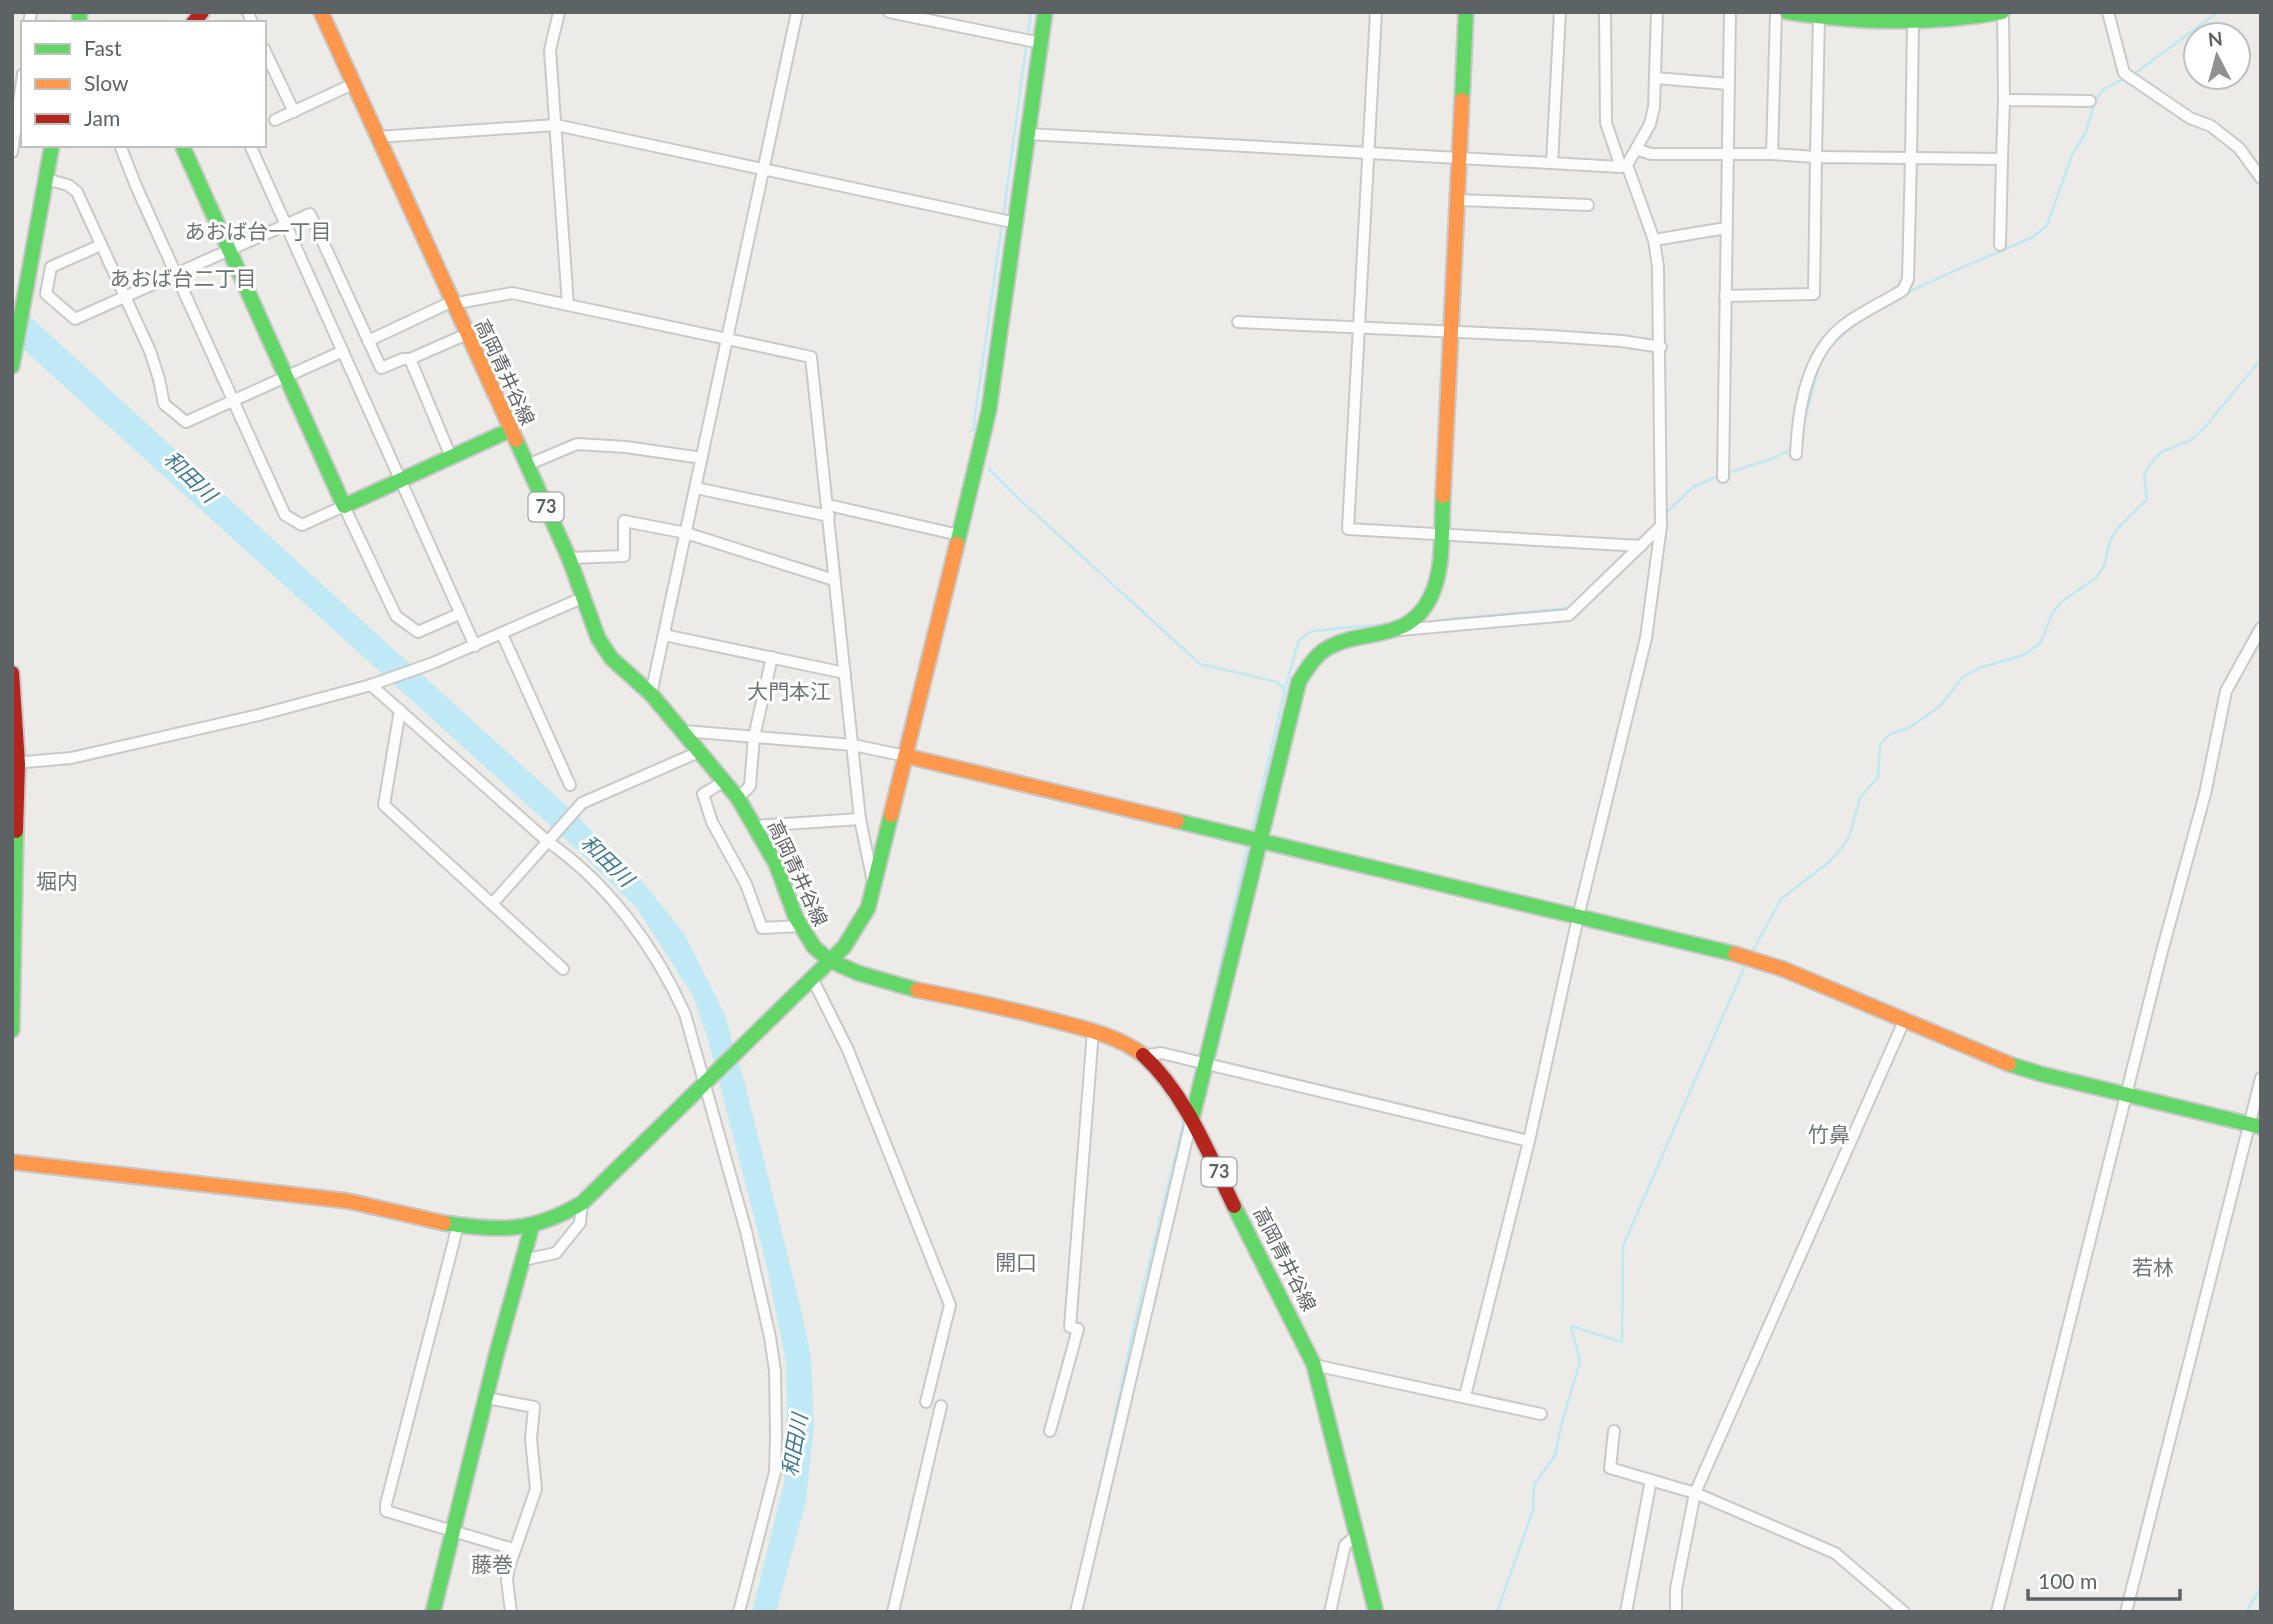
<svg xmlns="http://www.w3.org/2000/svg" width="2273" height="1624" viewBox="0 0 2273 1624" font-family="Lato,'Noto Sans JP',sans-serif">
<rect width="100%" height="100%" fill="#edebe8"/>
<path fill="#bee9f5" d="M12 300 325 587 569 808 640 879 683 932 724 1013 745 1084 800 1305 811 1357 814 1426 806 1501 776 1612H752L784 1483 787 1400 786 1362 767 1267 708 1039 693 996 637 908 576 849 12 339Z"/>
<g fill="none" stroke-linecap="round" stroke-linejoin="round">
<g stroke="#bee9f5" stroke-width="2.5">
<path d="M1028 34 1031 12"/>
<path d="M2134 74 2218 12"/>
<path d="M1003 218 1026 48"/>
<path d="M1831 346C1880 296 1969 266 2033 237L2047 225 2072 155 2086 132 2095 101 2104 89 2124 79"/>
<path d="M1802 431 1819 366 1827 351"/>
<path d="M970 432 973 430 1002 225"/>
<path d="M990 470 1018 498 1200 664 1277 682 1285 690 1251 834"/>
<path d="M1727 473 1774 458 1792 449"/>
<path d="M1664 515 1693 487 1720 475"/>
<path d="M1440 620 1569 608"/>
<path d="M1285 688 1299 640 1312 631 1385 624"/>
<path d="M1751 954 1781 899 1829 862 1845 844 1850 834 1860 798 1878 777 1880 745 1890 734 1909 728 1940 706 1963 677 1979 668 2024 655 2041 642 2052 614 2061 602 2096 578 2104 566 2110 541 2117 529 2147 499 2144 476 2148 467 2161 452 2191 440 2205 427 2261 359"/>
<path d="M1199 1059 1248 844"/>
<path d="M1189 1100 1198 1066"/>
<path d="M1571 1326 1622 1342 1623 1246 1746 963"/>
<path d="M1094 1513 1138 1309 1184 1120"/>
<path d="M1497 1612 1533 1510 1534 1485 1555 1455 1562 1422 1580 1362 1571 1326"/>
<path d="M2246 1612 2261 1588"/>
</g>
<g stroke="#c9c9c8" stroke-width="14">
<g id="street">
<path d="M248 12 252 23"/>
<path d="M559 12 550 50 568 305"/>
<path d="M889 12 1041 43"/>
<path d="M1376 12 1348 529 1641 546"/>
<path d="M1605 12 1606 123 1621 167"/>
<path d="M2003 12 2004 100"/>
<path d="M2108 12 2124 73 2190 118 2211 126 2239 148 2261 178"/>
<path d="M29 23 31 12"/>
<path d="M264 49 294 112"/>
<path d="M1655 78 1728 84"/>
<path d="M275 120 353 84"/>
<path d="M1028 134 1621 167 1627 165"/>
<path d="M377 137 556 125 1016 223"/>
<path d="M120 145 136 186 285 515 302 525 344 506 396 616 418 632 459 614"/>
<path d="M250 145 475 646"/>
<path d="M1636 149 1651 154H1772L1776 12"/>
<path d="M12 152 23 74"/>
<path d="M1772 154 1816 157 1819 17"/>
<path d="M1552 163 1560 12"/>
<path d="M46 179 68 185 77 192 150 351 159 379 164 404 186 422 343 351"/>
<path d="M1458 200 1588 205"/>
<path d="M1654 240 1726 228"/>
<path d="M101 245 51 267 46 294 75 319 310 214 381 368 403 359H410"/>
<path d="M2000 245 2002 159"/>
<path d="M1725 296 1814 294 1816 157 1911 158 1913 24"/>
<path d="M452 304 512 293 811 357 860 819 873 882"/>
<path d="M1238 322 1550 336 1622 341 1661 347"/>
<path d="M368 341 451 302"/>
<path d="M1796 454C1798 410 1806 355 1843 326 1861 312 1884 302 1903 290L1908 279 1911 158 2002 159 2004 100 2090 101"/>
<path d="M451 457 410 359 467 334"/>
<path d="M527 465 577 444 626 447 702 458"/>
<path d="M1723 477 1730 12"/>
<path d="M696 488 829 516"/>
<path d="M828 505 959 535"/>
<path d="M569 558 624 556V521L686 533 834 580"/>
<path d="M1400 630 1569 615 1661 526"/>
<path d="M502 634 570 785"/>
<path d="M664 635 845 673"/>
<path d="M371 685 547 841C608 883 655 947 685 1014L746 1231 770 1337 775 1371 776 1436 775 1472 739 1612"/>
<path d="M651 694 797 12"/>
<path d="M400 710 384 805 492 904 582 803 701 751"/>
<path d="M684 731 853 745 906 756"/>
<path d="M13 763 71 758 259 715 371 685 433 663 582 598"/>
<path d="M725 781 703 794 712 822 746 884 762 928 800 926"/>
<path d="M738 798 750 786 754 737 772 657"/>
<path d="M755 826 860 819"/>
<path d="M492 904 563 969"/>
<path d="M812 978 848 1050 950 1305 926 1402"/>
<path d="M1143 1056 1161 1053 1529 1141"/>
<path d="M457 1229 386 1504V1511L513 1549"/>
<path d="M523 1260 556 1253 580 1223 582 1203"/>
<path d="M1314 1365 1541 1414"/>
<path d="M1465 1396 1529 1141 1578 917 1646 638 1661 526 1658 267 1654 240 1627 165 1650 124 1654 107 1657 12"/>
<path d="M487 1398 534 1407 531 1439 536 1489 509 1567 507 1580 511 1612"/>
<path d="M1050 1431 1078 1329 1070 1327 1093 1031"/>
<path d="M1614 1431 1610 1468 1695 1493 1835 1553 1904 1612"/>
<path d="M893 1612 941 1406"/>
<path d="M1076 1612 1191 1121"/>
<path d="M1330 1612 1345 1545 1357 1535"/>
<path d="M1626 1612 1651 1480"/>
<path d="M1676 1612V1589L1695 1493 1904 1021"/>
<path d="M1997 1612 2161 955 2205 794 2226 691 2261 628"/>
<path d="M2126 1612 2261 1078"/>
</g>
</g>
<g stroke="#c7c8c7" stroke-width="18">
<g id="fast">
<path d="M1787 12C1860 23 1929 25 2002 12"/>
<path d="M79 23 80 12"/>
<path d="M1462 100 1466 12"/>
<path d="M182 145 344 506 510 430"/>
<path d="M12 366 52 145"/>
<path d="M516 440 569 558 598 638 611 658 651 694 738 798 776 864 796 918 814 947 829 960 858 973 917 990"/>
<path d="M957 544 989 410 1045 12"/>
<path d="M1177 821 1735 954"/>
<path d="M12 1030 16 831"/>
<path d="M2009 1064 2041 1074 2261 1127"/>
<path d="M1192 1119 1299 681C1306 671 1312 659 1323 651 1359 626 1406 646 1430 598 1445 569 1441 528 1443 496"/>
<path d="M1234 1206 1314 1365 1376 1612"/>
<path d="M444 1223C500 1231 532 1233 582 1203L844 947 868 908 891 815"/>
<path d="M433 1612 497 1352 532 1226"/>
</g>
</g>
<g stroke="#c7c8c7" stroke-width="18">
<g id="slow">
<path d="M321 12 516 440"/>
<path d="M1443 496 1462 100"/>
<path d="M906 756 1177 821"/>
<path d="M891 815 957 544"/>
<path d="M1735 954 1783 969 2009 1064"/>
<path d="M917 990C964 999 1010 1009 1056 1021 1086 1029 1118 1036 1143 1055"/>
<path d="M12 1162 348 1201 444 1223"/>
</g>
</g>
<g stroke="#c7c8c7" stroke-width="18">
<g id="jam">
<path d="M193 23 202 12"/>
<path d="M12 673 18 764 16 831"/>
<path d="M1143 1055C1187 1096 1208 1153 1234 1206"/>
</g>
</g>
<use href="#street" stroke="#fcfcfc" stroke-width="10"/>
<use href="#fast" stroke="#63d668" stroke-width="14"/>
<use href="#slow" stroke="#ff974d" stroke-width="14"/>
<use href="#jam" stroke="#b3261e" stroke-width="14"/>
</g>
<g text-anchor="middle" stroke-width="6" stroke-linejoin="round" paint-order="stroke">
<g fill="#fff" stroke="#8e9193" stroke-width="2">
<rect x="528.5" y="492.5" width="35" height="29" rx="5"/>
<rect x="1201.5" y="1157.5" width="35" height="29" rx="5"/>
</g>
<g font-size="18" font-weight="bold" fill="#5d6265">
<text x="546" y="513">73</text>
<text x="1219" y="1178">73</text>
</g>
<g font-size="19" fill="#5d6265" stroke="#fff">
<text transform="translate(505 372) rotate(65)" y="7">高岡青井谷線</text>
<text transform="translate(798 873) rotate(65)" y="7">高岡青井谷線</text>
<text transform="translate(1285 1259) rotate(63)" y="7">高岡青井谷線</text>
</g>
<g font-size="21" fill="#6e7577" stroke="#fff">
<text x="258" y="239">あおば台一丁目</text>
<text x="183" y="286">あおば台二丁目</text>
<text x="789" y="699">大門本江</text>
<text x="57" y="889">堀内</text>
<text x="1829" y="1142">竹鼻</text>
<text x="1016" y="1270">開口</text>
<text x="2153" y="1275">若林</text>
<text x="492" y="1572">藤巻</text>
</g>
<g font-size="21" font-style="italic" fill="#3e7892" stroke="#fff">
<text transform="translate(190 477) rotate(44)" y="7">和田川</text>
<text transform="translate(607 861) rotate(44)" y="7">和田川</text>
<text transform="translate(795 1445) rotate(-80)" y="7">和田川</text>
</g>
</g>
<rect width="2273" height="1624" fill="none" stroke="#5d6265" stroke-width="28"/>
<rect x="21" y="21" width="245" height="126" fill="#ffffff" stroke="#bec0c1" stroke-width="2"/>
<rect x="35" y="44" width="35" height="10" fill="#63d668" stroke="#bec0c1" stroke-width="2"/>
<text x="84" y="56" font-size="21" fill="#5d6265">Fast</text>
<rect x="35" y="79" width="35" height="10" fill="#ff974d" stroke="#bec0c1" stroke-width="2"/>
<text x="84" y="91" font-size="21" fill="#5d6265">Slow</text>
<rect x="35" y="114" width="35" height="10" fill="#b3261e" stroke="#bec0c1" stroke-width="2"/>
<text x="84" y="126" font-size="21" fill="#5d6265">Jam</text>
<g transform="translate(2217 56) rotate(354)"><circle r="33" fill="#ffffff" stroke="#bec0c1" stroke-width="2"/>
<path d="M0-5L12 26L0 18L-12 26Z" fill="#8f9293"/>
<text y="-10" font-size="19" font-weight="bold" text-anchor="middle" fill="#5d6265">N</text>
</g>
<path d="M2028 1589v10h152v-10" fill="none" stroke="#5d6265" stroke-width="3.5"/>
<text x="2038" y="1589" font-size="21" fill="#5d6265" stroke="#ffffff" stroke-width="5" paint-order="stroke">100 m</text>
</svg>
